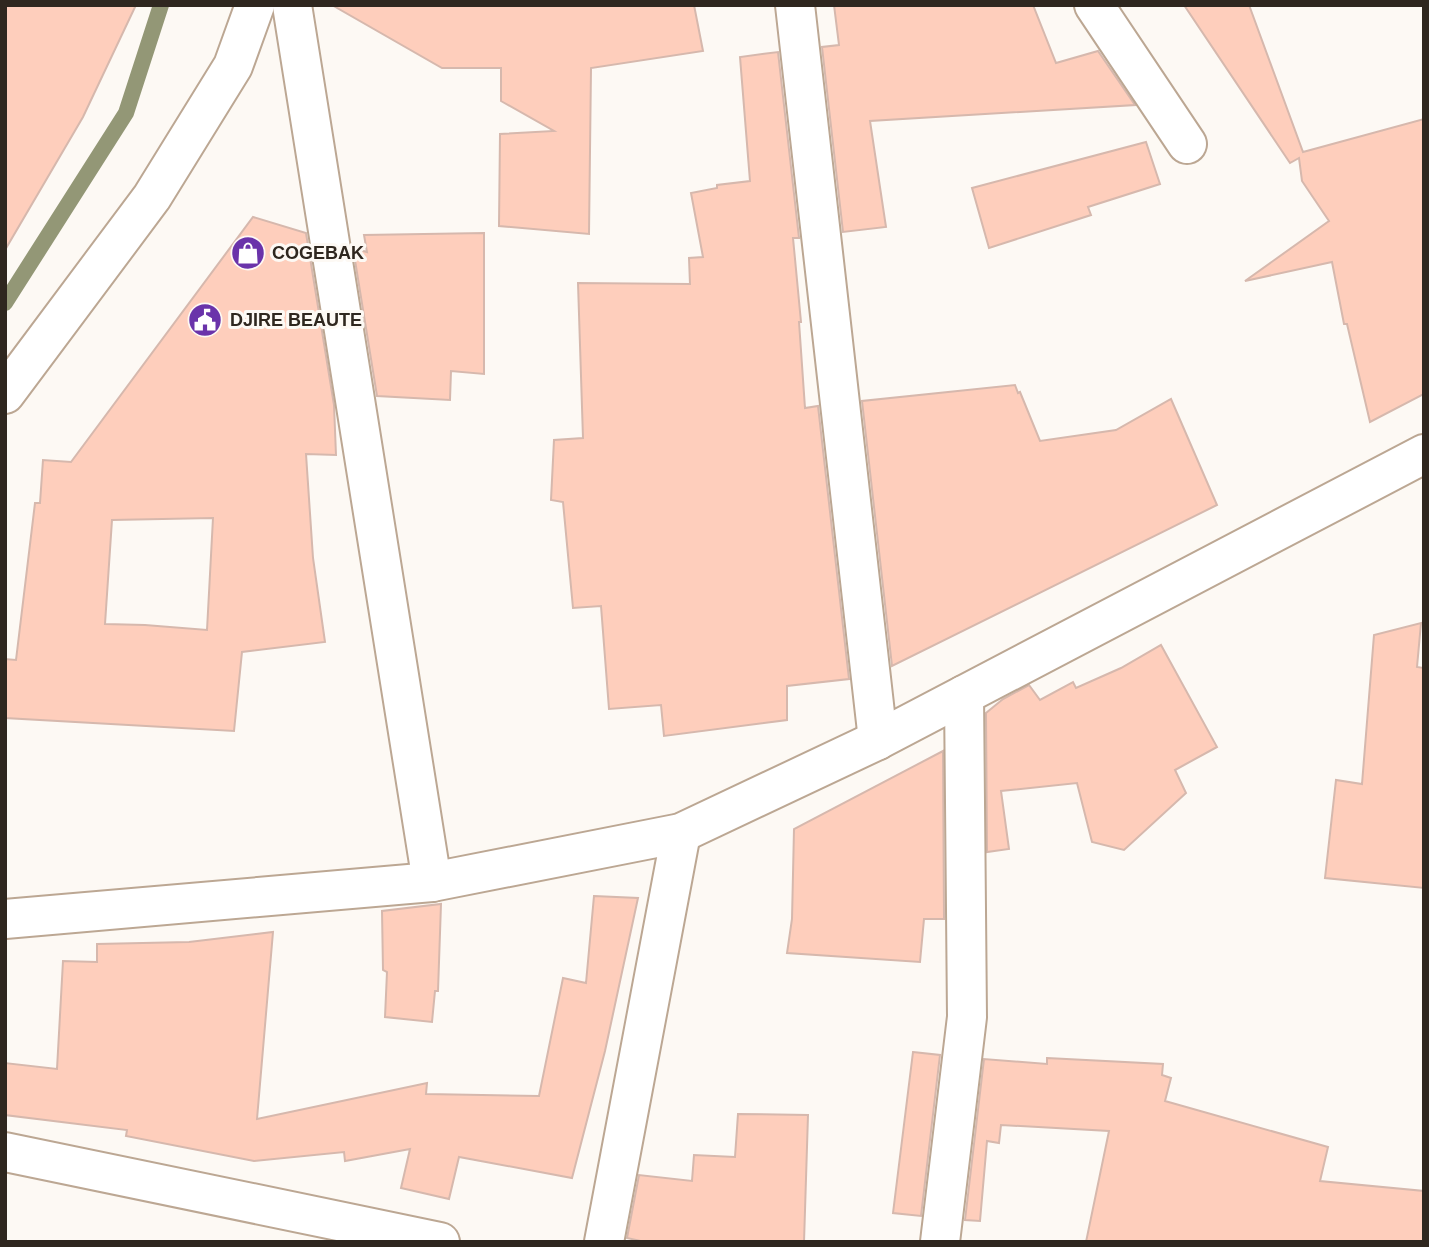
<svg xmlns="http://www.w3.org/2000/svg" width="1429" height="1247" viewBox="0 0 1429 1247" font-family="Helvetica,sans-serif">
<rect width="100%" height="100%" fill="#fdf9f4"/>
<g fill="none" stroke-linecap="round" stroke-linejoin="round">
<path stroke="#939776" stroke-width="16" d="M5 303 126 113 161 5"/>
</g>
<g fill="#fecebc" stroke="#d6b8ad" stroke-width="2" fill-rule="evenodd">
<path d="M5 5H136L83 117 5 250Z"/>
<path d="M332 5H694L703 51 591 68 589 234 499 226 500 134 554 131 501 101V68H442Z"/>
<path d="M834 5H1033L1056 63 1098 51 1135 105 870 121 886 227 843 232 822 47 839 45Z"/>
<path d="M1184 5H1249L1303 152 1424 119V394L1370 422 1347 324H1344L1332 262 1245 281 1329 221 1302 181 1299 158 1290 163Z"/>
<path d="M778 52 799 238H793L801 322H799L805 408 818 406 849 679 787 686V720L664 736 661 705 609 709 601 606 573 608 563 502 551 500 554 440 583 438 578 283 690 284 689 258 703 257 691 193 717 188V185L750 181 740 57Z"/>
<path d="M1146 142 1160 184 1088 207 1091 215 989 248 972 188Z"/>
<path d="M253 217 306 233 334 405 336 455 306 454 313 558 325 642 242 652 234 731 5 718V659L16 660 35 503H40L43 460 71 462ZM213 518 207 630 145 625 105 624 112 520Z"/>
<path d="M484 233V374L451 371 450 400 377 396 353 248 367 252 364 235Z"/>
<path d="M1015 385 1018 393 1020 392 1040 441 1116 430 1171 399 1217 505 892 666 862 401Z"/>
<path d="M1421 623 1417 667 1424 668V888L1325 878 1336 780 1362 784 1374 635Z"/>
<path d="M1161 645 1217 747 1175 770 1186 793 1124 850 1092 842 1077 783 1001 791 1009 849 987 852 986 713 1003 699 1029 685 1040 700 1073 682 1076 688 1121 668Z"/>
<path d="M943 751 944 919H924L920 962 787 953 792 919 794 829Z"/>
<path d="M594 896 638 898 605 1051 572 1178 459 1157 449 1199 401 1188 410 1149 345 1161 344 1152 254 1161 126 1136 127 1130 5 1115V1063L57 1069 63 961 97 962V944L189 942 273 932 257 1119 427 1083 426 1094 539 1096 563 978 586 983Z"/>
<path d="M441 904 438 991H435L432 1022 385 1017 387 972 383 970 382 911Z"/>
<path d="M913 1052 940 1055 921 1216 893 1213Z"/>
<path d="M1047 1058 1163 1064 1162 1075 1171 1078 1165 1101 1328 1147 1320 1181 1424 1191V1242H1086L1109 1131 1001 1125 999 1143 987 1141 980 1221 965 1220 984 1059 1047 1064Z"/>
<path d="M738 1114 808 1115 804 1242H645L627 1238 639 1175 692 1181 694 1155 735 1157Z"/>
</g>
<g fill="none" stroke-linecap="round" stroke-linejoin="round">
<g stroke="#bca793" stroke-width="42">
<g id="minor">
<path d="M292 5 432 882"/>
<path d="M795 5 878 740"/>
<path d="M1094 5 1187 144"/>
<path d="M5 919 432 882 681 833 878 740 1424 454"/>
<path d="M5 1152 440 1242"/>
<path d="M604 1242 681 833"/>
<path d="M940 1242 967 1017 964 695"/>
</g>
</g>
<g stroke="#bca793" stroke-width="42">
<path id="major" d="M5 394 152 197 233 66 255 5"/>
</g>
<use href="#minor" stroke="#fff" stroke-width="38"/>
<use href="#major" stroke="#fff" stroke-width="38"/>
</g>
<defs>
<g id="shop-disc" transform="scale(1.75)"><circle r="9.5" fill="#6a33aa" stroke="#fdf9f4"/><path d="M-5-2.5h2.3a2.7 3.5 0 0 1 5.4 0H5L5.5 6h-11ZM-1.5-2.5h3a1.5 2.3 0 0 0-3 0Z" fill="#fff"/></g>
<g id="civic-disc" transform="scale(1.75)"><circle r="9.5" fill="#6a33aa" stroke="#fdf9f4"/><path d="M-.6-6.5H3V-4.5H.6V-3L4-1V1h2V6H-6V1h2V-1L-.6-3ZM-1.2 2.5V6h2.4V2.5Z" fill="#fff"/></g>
</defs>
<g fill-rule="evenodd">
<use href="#shop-disc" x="248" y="253"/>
<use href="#civic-disc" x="205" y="320"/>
</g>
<g text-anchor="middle" stroke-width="6" stroke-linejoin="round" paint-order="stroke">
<g font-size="18" font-weight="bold" fill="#2f271f" stroke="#fdf9f4" text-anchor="start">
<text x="272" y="259">COGEBAK</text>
<text x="230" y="326">DJIRE BEAUTE</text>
</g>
</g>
<rect width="1429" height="1247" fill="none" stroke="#2f271f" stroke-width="14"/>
</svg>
